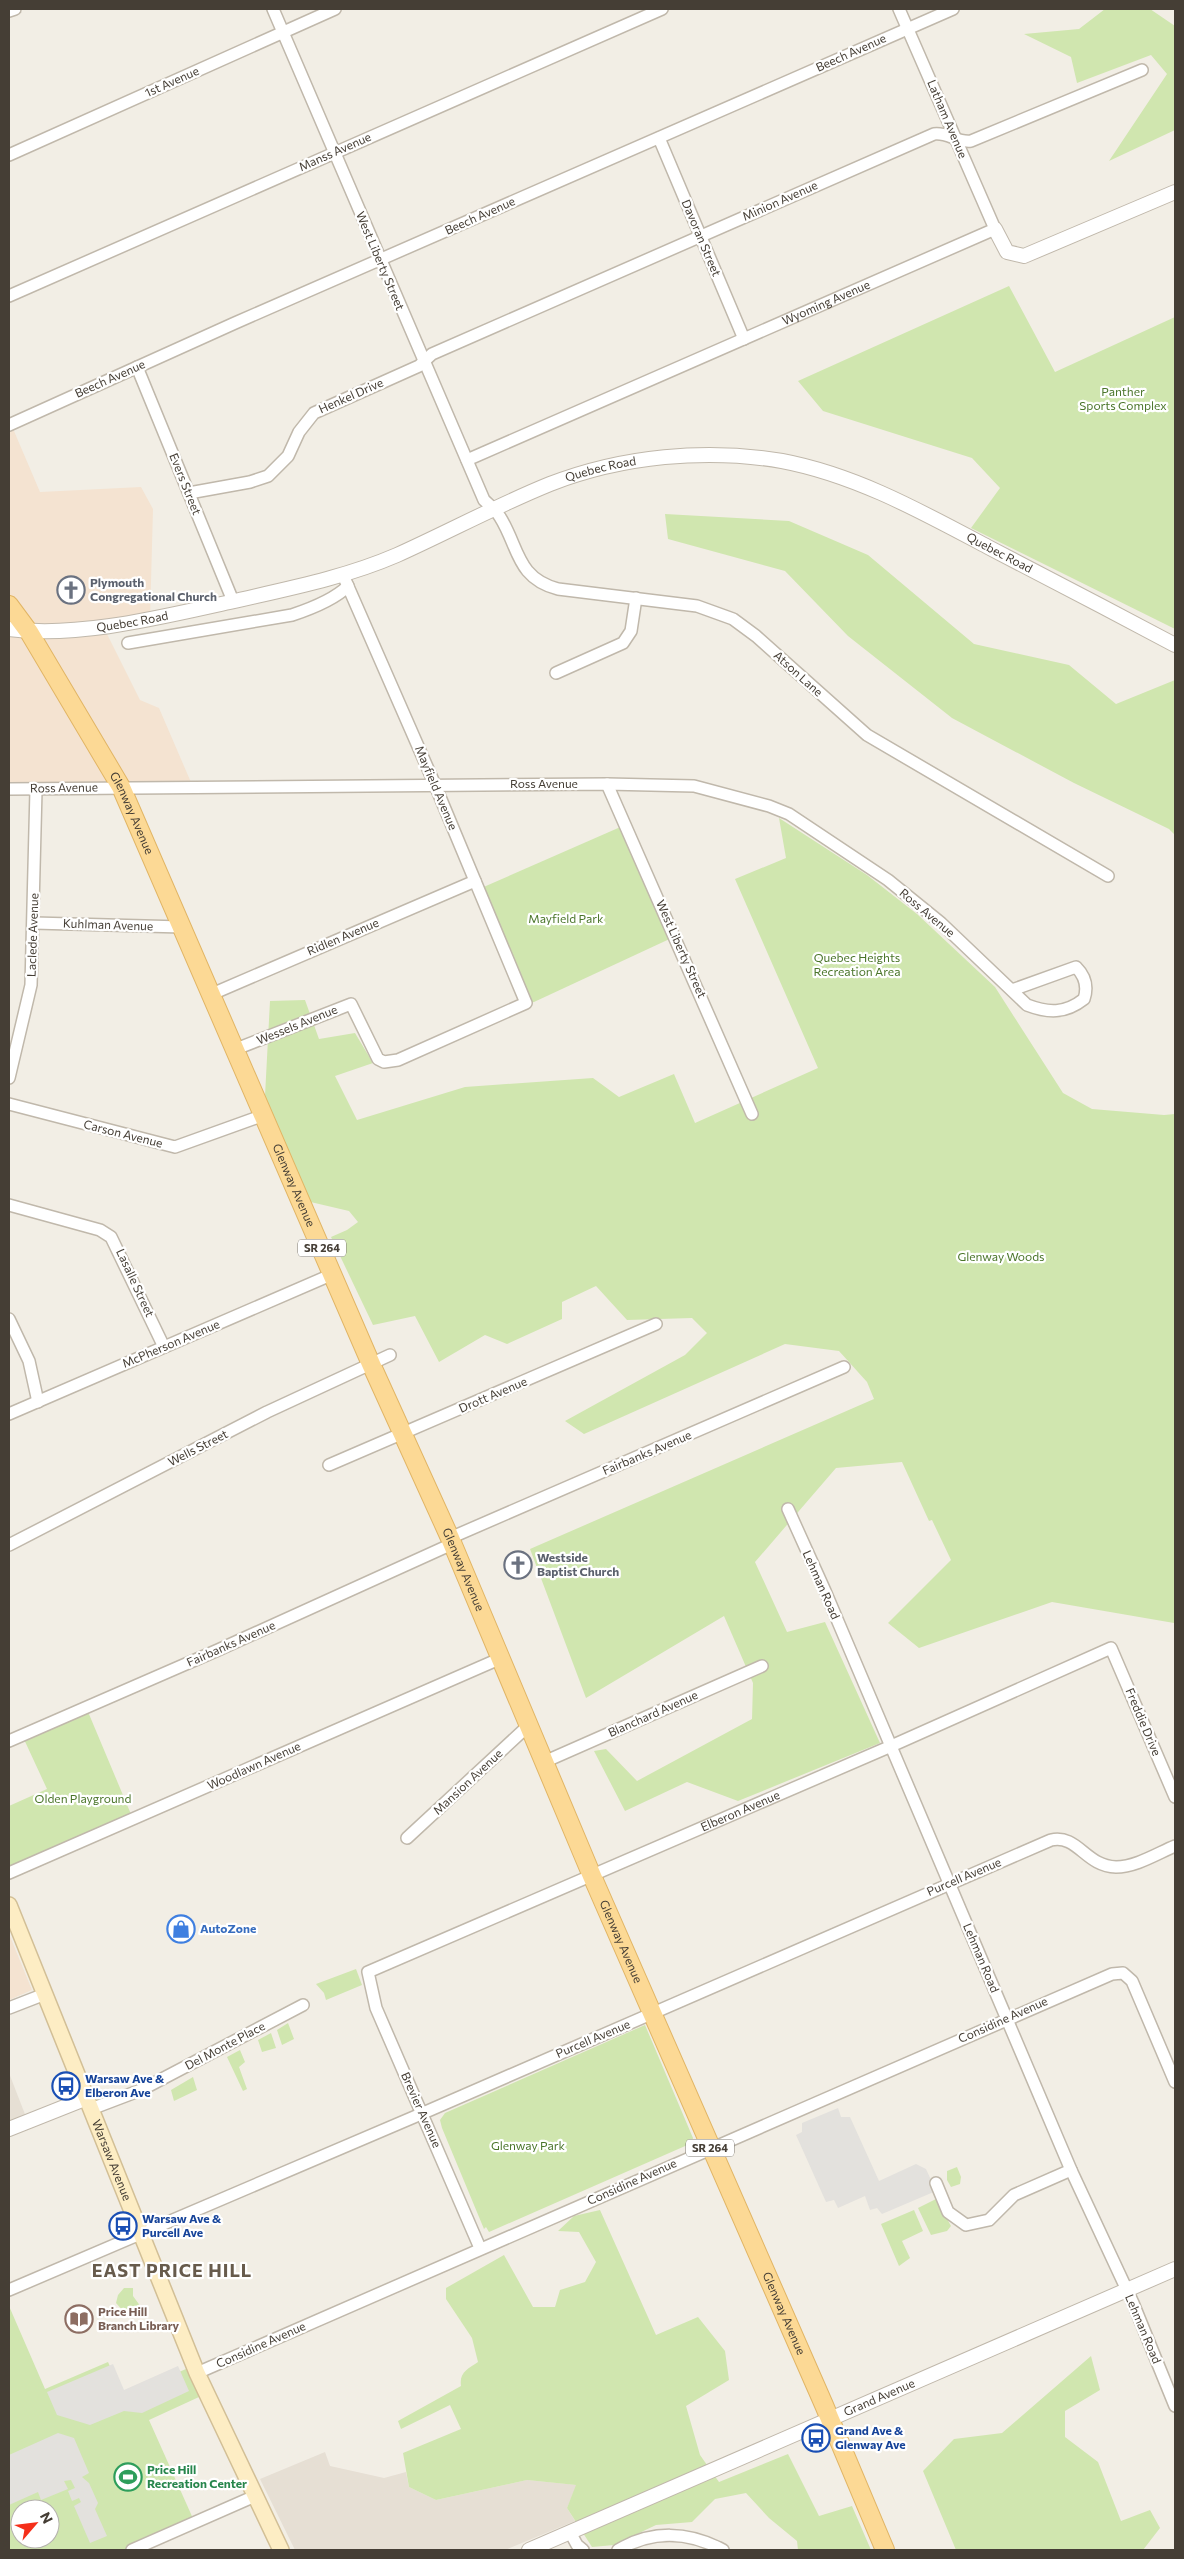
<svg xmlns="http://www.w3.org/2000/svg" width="1184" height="2559" viewBox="0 0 1184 2559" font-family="Commissioner,sans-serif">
<rect width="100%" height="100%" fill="#f2eee5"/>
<g fill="#e6dfd4">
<path d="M9 2073 28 2122 9 2129Z"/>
<path d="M325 2452 330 2466 384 2478 406 2472 409 2487 436 2500 527 2480 577 2485 567 2508 575 2521 505 2550H295L260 2479Z"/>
</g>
<g fill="#f4e3d1">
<path d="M11 424 40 492 141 487 153 509 150 619 103 626 140 700 159 708 193 787 9 788V425Z"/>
<path d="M9 1934 32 1990 9 2000Z"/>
</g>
<g fill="#d0e6af" fill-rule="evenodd">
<path d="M1105 9H1150L1175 26V130L1109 161 1167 74 1151 55 1077 83 1071 57 1024 34 1079 29Z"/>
<path d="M1009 286 1055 372 1175 317V629L971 528 1000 488 972 458 823 411 798 381Z"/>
<path d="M665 514 789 521 868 555 974 644 1069 665 1116 704 1175 680V835L1169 829 1074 783 952 718 848 636 785 571 668 539Z"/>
<path d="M779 818 867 875 917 914 995 987 1063 1093 1092 1109 1164 1115 1175 1114V1617L1174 1623 1052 1602 919 1648 888 1623 951 1560 932 1520 929 1521 902 1462 836 1468 755 1562 787 1632 825 1622 880 1743 738 1801 687 1782 625 1811 594 1751 606 1749 637 1781 752 1719 753 1683 724 1616 586 1698 530 1549 874 1399 867 1382 839 1351 785 1344 584 1434 565 1421 685 1355 707 1333 692 1318 627 1320 596 1286 562 1302V1319L507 1344 485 1335 439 1362 415 1316 373 1325 331 1237 347 1230 358 1222 349 1211 302 1200 264 1115 270 1001 305 1000 319 1039 355 1033 373 1063 335 1076 357 1120 465 1087 593 1078 619 1097 674 1074 695 1123 818 1068 735 879 786 858Z"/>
<path d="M625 825 676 936 534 1002 526 1003 479 889Z"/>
<path d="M86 1707 133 1819 9 1873V1806L47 1789 22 1735Z"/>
<path d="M356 1969 362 1985 326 2000 324 1993 316 1984Z"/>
<path d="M288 2023 294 2039 282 2045 277 2030Z"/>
<path d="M645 2025 693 2138 692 2143 489 2232 486 2227 484 2229 442 2128 440 2120 445 2113Z"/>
<path d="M271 2033 276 2048 262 2052 258 2040Z"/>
<path d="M240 2050 245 2062 239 2067 247 2089 243 2091 227 2057Z"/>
<path d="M193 2077 197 2090 174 2101 171 2090Z"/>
<path d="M957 2167 961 2177 960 2184 951 2187 947 2180V2171Z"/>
<path d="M936 2199 951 2226 947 2231 931 2235 918 2208Z"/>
<path d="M600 2210 656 2335 698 2317 725 2351 729 2380 686 2406 700 2455 719 2482 788 2454 819 2516 852 2506 871 2550H798L797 2541 769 2518 746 2493 715 2499 692 2522 656 2525 614 2545 592 2547 567 2508 576 2485 527 2480 436 2500 409 2487 403 2453 461 2429 450 2405 401 2429 398 2421 461 2386C459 2372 468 2369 478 2362L472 2338 446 2299V2288L504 2255 533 2307H555L560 2290 585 2282 596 2262 579 2232 558 2231 574 2216Z"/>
<path d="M914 2210 923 2231 902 2241 910 2258 899 2266 881 2224Z"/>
<path d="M124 2288H133V2296L141 2307 133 2314 124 2312 116 2303 118 2295Z"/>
<path d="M9 2306 45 2389 108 2362 123 2396 186 2369 199 2397 149 2420 195 2523 132 2550H9ZM20 2509H50V2539H20Z"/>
<path d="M1091 2356 1100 2390 1065 2411V2437L1098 2462 1121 2521 1150 2510 1160 2528 1143 2550H956L923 2471 954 2439 1002 2433Z"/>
</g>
<g fill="#e3e1dd">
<path d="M838 2108 841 2117H850L879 2181 916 2164 926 2169 936 2191 882 2214 877 2208 870 2210 865 2196 838 2208 834 2200 826 2202 796 2135 802 2132V2123Z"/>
<path d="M113 2364 124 2390 178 2366 189 2391 142 2413 124 2411 90 2425 57 2415 47 2392Z"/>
<path d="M58 2433 74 2438 89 2473 82 2477 89 2483 98 2503 95 2509 107 2536 90 2543 74 2506 81 2502 79 2498 72 2501 68 2491 75 2488 71 2480 64 2481 68 2489 41 2500 38 2492 9 2505V2455Z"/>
</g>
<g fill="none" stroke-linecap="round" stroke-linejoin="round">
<g stroke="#c0b8ab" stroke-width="14">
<g id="minor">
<path d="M273 9 484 500C489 505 496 510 500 517 519 547 516 578 558 589L697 606 733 619 756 636 867 735 1108 876"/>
<path d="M9 11 15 9"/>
<path d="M659 138 744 339"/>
<path d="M9 155 335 9"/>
<path d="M9 296 662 9"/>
<path d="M137 367 233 601"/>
<path d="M9 425 235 323 953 9"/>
<path id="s1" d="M467 460 995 229 899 9"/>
<path d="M189 493 250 482 268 476 288 456 299 432 314 413 419 366 432 354 934 134C948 132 957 143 971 141L1142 70"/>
<path d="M128 643 292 615C310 609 334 600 348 586"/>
<path d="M556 673 623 643 631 631 636 598"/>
<path d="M607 784 752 1114"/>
<path d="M9 789 607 784 694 786 769 806 789 814 888 880 941 923 1027 1005C1048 1013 1065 1014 1084 999 1088 987 1085 976 1076 967L1012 990"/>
<path d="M34 923 182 927"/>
<path d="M212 994 475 881"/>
<path d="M236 1049 351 1004 378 1059 384 1062 398 1060 526 1003 435 785 343 575"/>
<path d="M9 1078 31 985 36 790"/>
<path d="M9 1104 175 1147 264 1115"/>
<path d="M9 1205 100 1230 111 1237 164 1347"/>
<path d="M9 1319 29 1361 38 1402"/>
<path d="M9 1414 333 1274"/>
<path d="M329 1465 656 1324"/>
<path d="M788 1509 825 1591 1071 2170 1133 2303 1175 2406"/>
<path d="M450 1538 844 1367"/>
<path d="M9 1545 267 1412 390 1355"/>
<path d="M9 1741 218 1650 452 1544"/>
<path d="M544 1762 762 1666"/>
<path d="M407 1838 528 1726"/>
<path d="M9 1873 499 1659"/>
<path d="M9 2008 45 1994"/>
<path d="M91 2109 141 2090 303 2005"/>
<path d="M936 2183 948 2212 966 2225 989 2220 1014 2195 1071 2170"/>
<path id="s2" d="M480 2248 376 2008 368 1972 889 1747 1111 1648 1175 1797"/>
<path d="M9 2290 414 2117 1051 1840C1078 1834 1085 1866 1116 1867 1136 1867 1158 1853 1175 1846"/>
<path d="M197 2373 1112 1974 1123 1973 1132 1981 1175 2082"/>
<path d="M570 2532 577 2545 583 2550"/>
<path d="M132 2550 255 2496"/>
<path d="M618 2550C652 2530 688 2531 723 2550"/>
</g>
</g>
<g stroke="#c0b8ab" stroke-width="16">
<g id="tertiary">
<path d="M995 229 1007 252 1024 256 1175 192"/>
<path id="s3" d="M9 629C79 638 161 617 230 602 286 589 344 578 397 555 448 532 498 505 550 484 622 456 706 448 782 461 856 475 922 512 988 547 1050 579 1113 612 1175 645"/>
<path d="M9 2129 87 2098"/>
<path id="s4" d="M529 2550 1175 2269"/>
</g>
</g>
<g stroke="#d2bf96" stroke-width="18">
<g id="secondary">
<path id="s5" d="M9 1905 197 2373 281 2550"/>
</g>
</g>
<g stroke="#e1b565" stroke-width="20">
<g id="primary">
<path id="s6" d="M9 605 29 632 121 787 371 1364 450 1538 592 1876 824 2405 885 2550"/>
</g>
</g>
<use href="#minor" stroke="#fff" stroke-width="11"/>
<use href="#tertiary" stroke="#fff" stroke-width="14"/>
<use href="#secondary" stroke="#fdedc4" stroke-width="15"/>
<use href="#primary" stroke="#fcd995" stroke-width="18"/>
</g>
<defs>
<g id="church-ring" transform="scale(1.4375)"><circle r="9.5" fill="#fff" stroke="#6b7280" stroke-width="1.5"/><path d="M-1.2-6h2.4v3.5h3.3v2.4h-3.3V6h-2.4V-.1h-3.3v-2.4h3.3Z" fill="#6b7280"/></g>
<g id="shop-ring" transform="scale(1.4375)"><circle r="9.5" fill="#fff" stroke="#3f7fe0" stroke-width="1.5"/><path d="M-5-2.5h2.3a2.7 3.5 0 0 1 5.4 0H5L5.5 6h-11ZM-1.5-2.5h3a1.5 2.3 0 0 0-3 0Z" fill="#3f7fe0"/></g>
<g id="bus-ring" transform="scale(1.4375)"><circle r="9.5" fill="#fff" stroke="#1a4fb4" stroke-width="1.5"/><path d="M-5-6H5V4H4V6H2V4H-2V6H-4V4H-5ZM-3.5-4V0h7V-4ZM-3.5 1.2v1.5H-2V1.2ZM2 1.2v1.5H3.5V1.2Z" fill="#1a4fb4"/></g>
<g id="library-ring" transform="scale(1.4375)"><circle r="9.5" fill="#fff" stroke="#8d6e63" stroke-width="1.5"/><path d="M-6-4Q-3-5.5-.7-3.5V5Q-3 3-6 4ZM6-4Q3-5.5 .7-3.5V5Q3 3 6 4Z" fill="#8d6e63"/></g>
<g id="stadium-ring" transform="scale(1.4375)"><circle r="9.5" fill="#fff" stroke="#2e9e5b" stroke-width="1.5"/><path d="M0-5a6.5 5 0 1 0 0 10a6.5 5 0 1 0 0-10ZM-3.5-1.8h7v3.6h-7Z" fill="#2e9e5b"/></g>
</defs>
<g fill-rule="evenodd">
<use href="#church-ring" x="71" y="590"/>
<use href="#church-ring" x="518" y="1565"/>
<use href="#shop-ring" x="181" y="1929"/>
<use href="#bus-ring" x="66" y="2086"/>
<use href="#bus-ring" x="123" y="2226"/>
<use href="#library-ring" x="79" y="2319"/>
<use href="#bus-ring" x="816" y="2438"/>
<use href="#stadium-ring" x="128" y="2477"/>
</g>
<g text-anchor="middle" stroke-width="4.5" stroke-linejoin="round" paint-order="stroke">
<g fill="#fff" stroke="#7d7872" stroke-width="1">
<rect x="298" y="1239.5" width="48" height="17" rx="4"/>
<rect x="686" y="2139.5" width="48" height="17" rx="4"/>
</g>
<g font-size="11" font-weight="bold" fill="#453e35">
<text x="322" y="1252">SR 264</text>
<text x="710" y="2152">SR 264</text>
</g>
<g font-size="12" fill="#453e35" stroke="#fff">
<text transform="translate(851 53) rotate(-24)" y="4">Beech Avenue</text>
<text transform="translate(172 82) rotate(-24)" y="4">1st Avenue</text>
<text transform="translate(947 119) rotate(67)" y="4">Latham Avenue</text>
<text transform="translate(335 152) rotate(-24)" y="4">Manss Avenue</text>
<text transform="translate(780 201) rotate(-24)" y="4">Minion Avenue</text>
<text transform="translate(480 216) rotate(-24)" y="4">Beech Avenue</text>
<text transform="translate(701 238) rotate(67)" y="4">Davoran Street</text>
<text transform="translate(380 261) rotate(67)" y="4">West Liberty Street</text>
<text dy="4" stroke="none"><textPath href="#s1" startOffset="392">Wyoming Avenue</textPath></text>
<text transform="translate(110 379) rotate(-24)" y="4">Beech Avenue</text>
<text transform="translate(351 396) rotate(-24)" y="4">Henkel Drive</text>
<text dy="4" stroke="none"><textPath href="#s3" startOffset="619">Quebec Road</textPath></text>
<text transform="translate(185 484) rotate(68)" y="4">Evers Street</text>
<text dy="4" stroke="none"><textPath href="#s3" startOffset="1039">Quebec Road</textPath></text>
<text dy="4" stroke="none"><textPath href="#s3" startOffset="124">Quebec Road</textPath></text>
<text transform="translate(798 674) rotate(42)" y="4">Atson Lane</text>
<text x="544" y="788">Ross Avenue</text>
<text transform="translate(64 788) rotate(-1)" y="4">Ross Avenue</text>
<text transform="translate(436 788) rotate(67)" y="4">Mayfield Avenue</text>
<text dy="4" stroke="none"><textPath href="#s6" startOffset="242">Glenway Avenue</textPath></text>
<text transform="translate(927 913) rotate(40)" y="4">Ross Avenue</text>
<text transform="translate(108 925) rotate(2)" y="4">Kuhlman Avenue</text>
<text transform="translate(33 935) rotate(-88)" y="4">Laclede Avenue</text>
<text transform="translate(343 937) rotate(-23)" y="4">Ridlen Avenue</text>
<text transform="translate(681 949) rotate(66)" y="4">West Liberty Street</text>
<text transform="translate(297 1025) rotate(-22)" y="4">Wessels Avenue</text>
<text transform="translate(123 1134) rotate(14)" y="4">Carson Avenue</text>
<text dy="4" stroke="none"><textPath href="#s6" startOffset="648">Glenway Avenue</textPath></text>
<text transform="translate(135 1283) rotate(65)" y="4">Lasalle Street</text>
<text transform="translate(171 1344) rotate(-23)" y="4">McPherson Avenue</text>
<text transform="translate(493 1395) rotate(-23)" y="4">Drott Avenue</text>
<text transform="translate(198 1448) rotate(-27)" y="4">Wells Street</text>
<text transform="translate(647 1453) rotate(-23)" y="4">Fairbanks Avenue</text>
<text dy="4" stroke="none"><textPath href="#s6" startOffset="1068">Glenway Avenue</textPath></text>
<text transform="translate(821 1585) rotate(66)" y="4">Lehman Road</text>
<text transform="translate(231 1644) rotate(-24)" y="4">Fairbanks Avenue</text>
<text transform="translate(653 1714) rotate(-24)" y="4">Blanchard Avenue</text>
<text transform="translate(1143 1722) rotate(67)" y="4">Freddie Drive</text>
<text transform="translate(254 1766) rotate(-24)" y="4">Woodlawn Avenue</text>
<text transform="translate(468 1782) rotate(-43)" y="4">Mansion Avenue</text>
<text dy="4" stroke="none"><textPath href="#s2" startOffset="704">Elberon Avenue</textPath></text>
<text transform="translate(964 1877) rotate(-23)" y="4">Purcell Avenue</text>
<text dy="4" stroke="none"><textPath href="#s6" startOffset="1472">Glenway Avenue</textPath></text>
<text transform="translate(981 1958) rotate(67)" y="4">Lehman Road</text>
<text transform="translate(1003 2020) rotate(-24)" y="4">Considine Avenue</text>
<text transform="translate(593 2039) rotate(-23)" y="4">Purcell Avenue</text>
<text transform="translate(225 2046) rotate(-28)" y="4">Del Monte Place</text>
<text transform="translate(421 2110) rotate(66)" y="4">Brevier Avenue</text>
<text dy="4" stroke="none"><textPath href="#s5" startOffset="275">Warsaw Avenue</textPath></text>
<text transform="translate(632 2182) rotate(-24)" y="4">Considine Avenue</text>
<text dy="4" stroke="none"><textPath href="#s6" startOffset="1878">Glenway Avenue</textPath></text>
<text transform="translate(1143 2329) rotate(67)" y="4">Lehman Road</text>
<text transform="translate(261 2345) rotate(-24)" y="4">Considine Avenue</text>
<text dy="4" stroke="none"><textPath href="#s4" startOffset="382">Grand Avenue</textPath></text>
</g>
<g font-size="12" fill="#4a752a" stroke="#fff">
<text x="1123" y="396">Panther<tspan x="1123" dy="14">Sports Complex</tspan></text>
<text x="566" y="923">Mayfield Park</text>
<text x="857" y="962">Quebec Heights<tspan x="857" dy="14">Recreation Area</tspan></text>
<text x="1001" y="1261">Glenway Woods</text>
<text x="83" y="1803">Olden Playground</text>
<text x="528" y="2150">Glenway Park</text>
</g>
<g font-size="12" font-weight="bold" fill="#5b616d" stroke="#fff" text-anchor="start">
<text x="90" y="587">Plymouth<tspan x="90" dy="14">Congregational Church</tspan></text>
<text x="537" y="1562">Westside<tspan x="537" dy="14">Baptist Church</tspan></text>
</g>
<g font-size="12" font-weight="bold" fill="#366cbe" stroke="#fff" text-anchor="start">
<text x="200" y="1933">AutoZone</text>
</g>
<g font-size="12" font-weight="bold" fill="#164399" stroke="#fff" text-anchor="start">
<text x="85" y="2083">Warsaw Ave &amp;<tspan x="85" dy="14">Elberon Ave</tspan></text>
<text x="142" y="2223">Warsaw Ave &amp;<tspan x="142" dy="14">Purcell Ave</tspan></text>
<text x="835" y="2435">Grand Ave &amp;<tspan x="835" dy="14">Glenway Ave</tspan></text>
</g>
<g font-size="12" font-weight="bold" fill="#785e54" stroke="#fff" text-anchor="start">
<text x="98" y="2316">Price Hill<tspan x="98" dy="14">Branch Library</tspan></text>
</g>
<g font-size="12" font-weight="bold" fill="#27864d" stroke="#fff" text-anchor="start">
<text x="147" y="2474">Price Hill<tspan x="147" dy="14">Recreation Center</tspan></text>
</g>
<g font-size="18" font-weight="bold" letter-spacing="1" fill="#675b4c" stroke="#fff">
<text x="172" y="2277">EAST PRICE HILL</text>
</g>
</g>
<rect width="1184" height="2559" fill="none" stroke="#453e35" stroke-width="20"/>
<g transform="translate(35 2524) rotate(62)"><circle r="24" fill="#ffffff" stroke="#b5b2ae"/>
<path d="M0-4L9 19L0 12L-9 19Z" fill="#f52f1a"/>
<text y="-8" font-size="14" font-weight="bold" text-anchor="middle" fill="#453e35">N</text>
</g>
</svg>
